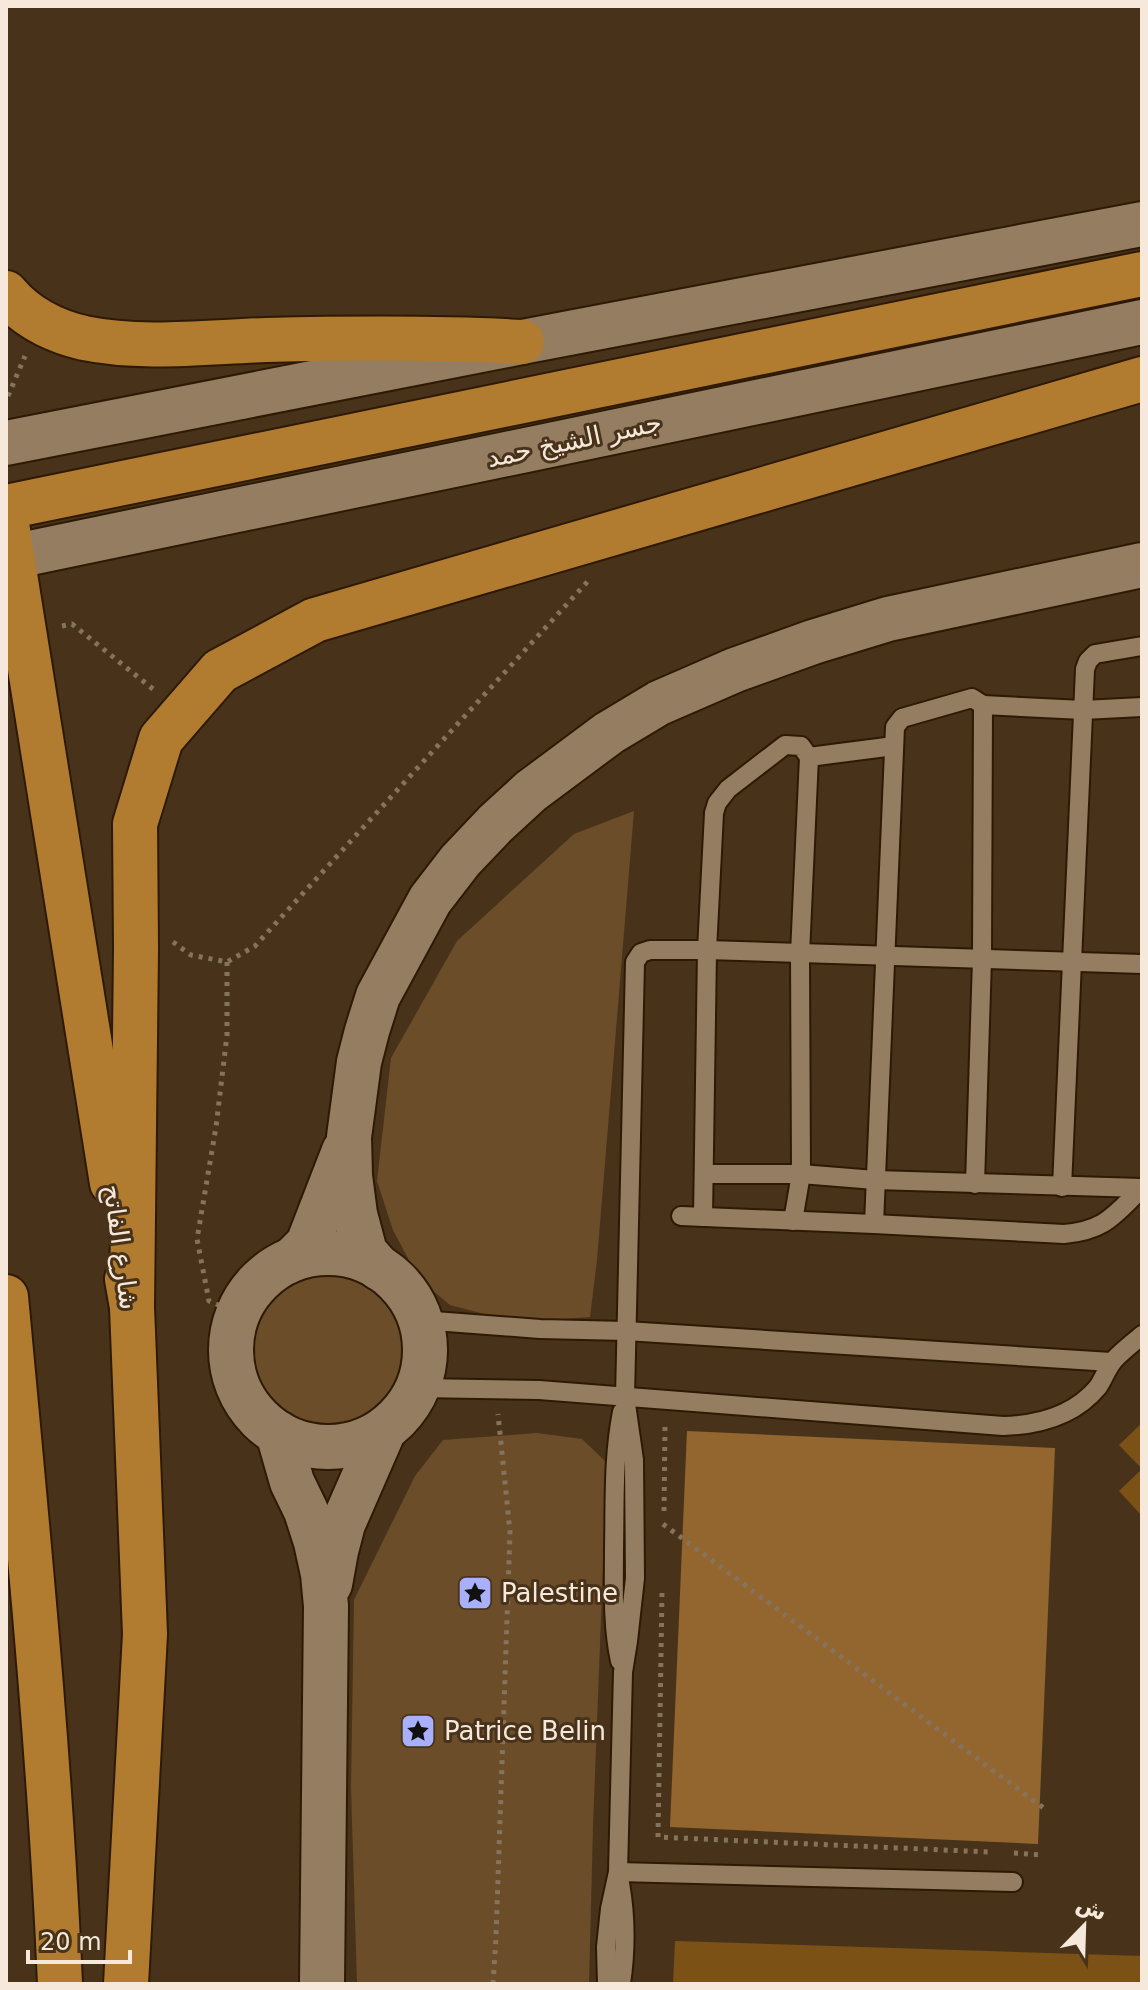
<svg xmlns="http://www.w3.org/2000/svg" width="1148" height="1990" viewBox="0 0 1148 1990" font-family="'DejaVu Sans','Noto Sans Arabic',sans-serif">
<rect width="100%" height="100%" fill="#48331a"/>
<g fill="#6c4d29">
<path d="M634 811 597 1260 590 1317 551 1320 492 1316 450 1305 419 1279 393 1230 377 1181 391 1058 457 941 574 834Z"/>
<circle cx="330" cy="1351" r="82"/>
<path d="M537 1433 582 1439 607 1463 593 1826 589 1984H357L351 1787 354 1600 415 1476 443 1440Z"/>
</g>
<path fill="#93662f" d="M687 1431 1055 1448 1038 1844 670 1827Z"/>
<g fill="#7c5116">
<path d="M1142 1423V1516L1119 1491 1142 1469 1119 1445Z"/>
<path d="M675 1941 1142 1956V1984H673Z"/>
</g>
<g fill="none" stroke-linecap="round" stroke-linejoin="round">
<g stroke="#2e1a02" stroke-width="22">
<g id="lane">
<path d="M983 705 1083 710 1142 707"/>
<path d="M809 757 894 746"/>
<path d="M704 1174H801L875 1180 1142 1188"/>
<path d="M1062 1187 1085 669 1088 661 1095 654 1142 646"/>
<path d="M681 1216 874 1224 1064 1234C1106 1230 1114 1215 1142 1188"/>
<path d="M703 1217 707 950 714 813 717 803 728 789 785 745 801 746 809 757 800 954 801 1174 793 1221"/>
<path d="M874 1224 895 727 902 718 972 698 983 705 982 959 975 1184"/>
<path d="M421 1320 540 1329 626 1331 1111 1362"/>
<path d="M418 1388 539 1390 1003 1426C1039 1425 1074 1416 1098 1387 1104 1378 1107 1368 1114 1360 1122 1351 1133 1343 1142 1335"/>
<path d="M620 1661C612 1624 614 1586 614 1549 615 1502 613 1458 622 1412"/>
<path d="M618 1872 1013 1882"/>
<path d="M620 1883C626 1917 626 1950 621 1984"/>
<path d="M607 1984 606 1947 610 1909 618 1872 623 1672 628 1641 635 1578 634 1460 625 1397 635 962 641 953 650 950H707L1142 964"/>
</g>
</g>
<g stroke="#2e1a02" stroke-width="48">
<g id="secondary">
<path d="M6 443 522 342 1142 224"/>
<path d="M6 558 1142 322"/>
<circle cx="328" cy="1350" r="97"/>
<path d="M294 1258 308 1244 344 1151"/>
<path d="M379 1268 365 1252 355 1214 350 1176 349 1137 359 1062 367 1031 378 996 430 900 460 861 495 824 531 791 609 733 659 703 735 670 813 642 888 619 1142 565"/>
<path d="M278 1433 292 1482 306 1511 316 1542 323 1574 326 1606 322 1984"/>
<path d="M330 1584 336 1551 343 1524 384 1430"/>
</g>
</g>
<g stroke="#2e1a02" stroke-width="48">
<g id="primary">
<path d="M6 293C26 317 54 331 84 338 142 350 206 342 266 340 352 338 436 337 522 342"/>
<path d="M6 507 1142 274"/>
<path d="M6 518 112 1183"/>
<path d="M6 1297C27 1525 50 1754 60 1984"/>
<path d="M132 1307 136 948 135 824 161 739 220 671 315 620 1142 379"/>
<path d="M126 1984 145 1634 132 1307 127 1279"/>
</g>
</g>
<g stroke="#86735e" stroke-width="5" stroke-dasharray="4 6" stroke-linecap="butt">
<path d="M8 396 25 356"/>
<path d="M62 626 72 624 153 689"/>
<path d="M173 942 191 955 227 962 255 946 589 580"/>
<path d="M227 962V1035L216 1127 197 1239 209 1301 237 1313"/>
<path d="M664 1511 665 1425"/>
<path d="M663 1524 1045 1809"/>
<path d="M662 1593 658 1837 988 1852"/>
<path d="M1014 1853 1043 1855"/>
<path d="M493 1984 496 1937 510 1532 498 1414"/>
</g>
<use href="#lane" stroke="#957d62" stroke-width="18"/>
<use href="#secondary" stroke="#957d62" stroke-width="44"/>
<use href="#primary" stroke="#b17c30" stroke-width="44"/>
</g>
<defs>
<g id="sight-square" transform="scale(1.8)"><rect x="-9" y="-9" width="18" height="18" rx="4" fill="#a8b0fc" stroke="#48331a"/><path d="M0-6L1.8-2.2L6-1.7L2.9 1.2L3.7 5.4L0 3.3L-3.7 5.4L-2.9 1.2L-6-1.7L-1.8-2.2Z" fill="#111"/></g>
</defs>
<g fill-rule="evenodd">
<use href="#sight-square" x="475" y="1593"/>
<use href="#sight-square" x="418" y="1731"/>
</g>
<g text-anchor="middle" stroke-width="6" stroke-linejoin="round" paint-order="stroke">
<g font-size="26" fill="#f6e8da" stroke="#48331a">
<text transform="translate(574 440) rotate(-12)" y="9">جسر الشيخ حمد</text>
<text transform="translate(121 1247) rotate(82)" y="9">شارع الفاتح</text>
</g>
<g font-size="26" fill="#f6e8da" stroke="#48331a" text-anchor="start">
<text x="501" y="1602">Palestine</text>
<text x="444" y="1740">Patrice Belin</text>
</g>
</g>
<rect width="1148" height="1990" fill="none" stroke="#f6e8da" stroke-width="16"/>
<g transform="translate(1084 1926) rotate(23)" stroke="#48331a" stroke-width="6" paint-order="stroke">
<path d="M0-6L14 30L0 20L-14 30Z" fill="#f6e8da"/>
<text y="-12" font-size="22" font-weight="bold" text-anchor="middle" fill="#f6e8da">ش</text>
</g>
<path d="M28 1950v12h102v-12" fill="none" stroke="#f6e8da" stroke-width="4"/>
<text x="40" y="1950" font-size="24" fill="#f6e8da" stroke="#48331a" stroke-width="6" paint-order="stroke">20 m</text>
</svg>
